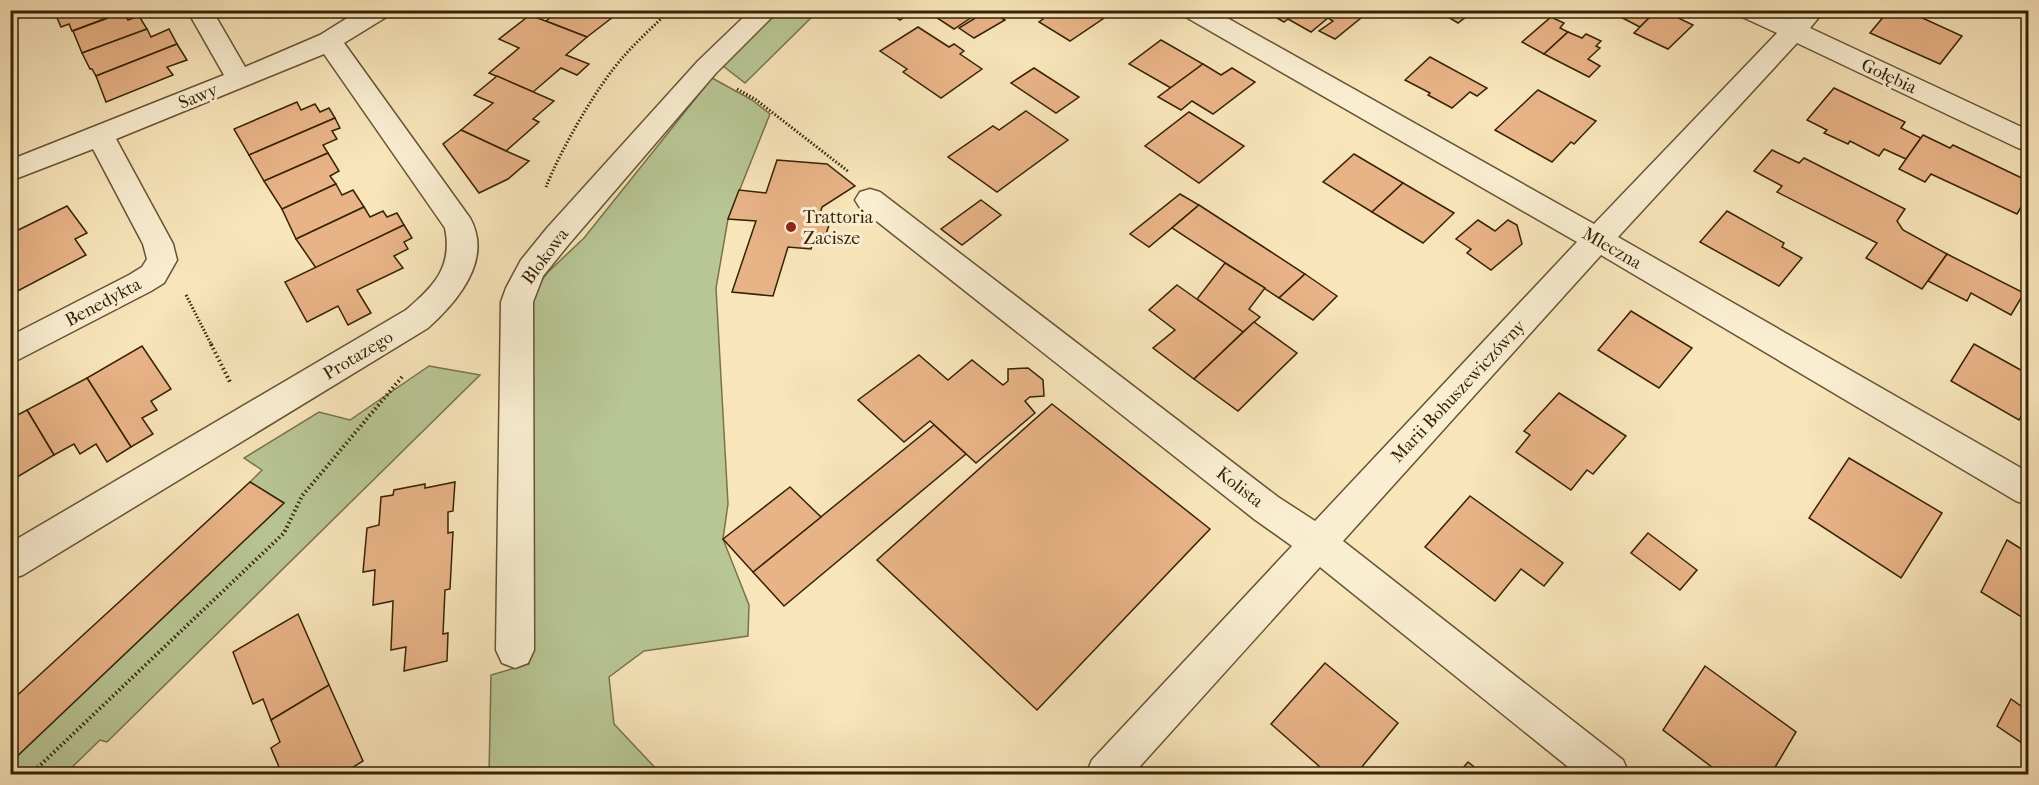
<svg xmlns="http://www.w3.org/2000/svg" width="2039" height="785" viewBox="0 0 2039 785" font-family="'IM FELL French Canon',serif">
<rect width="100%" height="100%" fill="#f8e5ba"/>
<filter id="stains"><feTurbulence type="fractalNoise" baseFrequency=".00333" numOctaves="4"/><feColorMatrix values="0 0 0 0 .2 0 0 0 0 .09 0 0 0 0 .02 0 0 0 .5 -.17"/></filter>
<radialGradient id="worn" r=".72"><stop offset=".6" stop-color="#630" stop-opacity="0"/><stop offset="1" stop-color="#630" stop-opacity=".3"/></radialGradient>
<g fill="#b8c694" stroke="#77744c" stroke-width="1.5">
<path d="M778 11H818L745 83 723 66Z"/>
<path d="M712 78 752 100 770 114 728 219 716 288 728 504 723 539 749 605 748 636 644 651 609 677 614 724 661 774H489L491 675 529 664 532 293 548 272 584 238Z"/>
<path d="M429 366 480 375 107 742 100 740 65 774H11V762L284 503 250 482 262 470 244 458 319 412 350 420Z"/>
</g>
<g fill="#e8b387" stroke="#362305" stroke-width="1.5">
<path d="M61 10H128L72 31 69 24 61 27 55 13Z"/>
<path d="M251 10H281L270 18Z"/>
<path d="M560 10H622L587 37 546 21Z"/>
<path d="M886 10H915L900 20Z"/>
<path d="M925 10H980L981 11 954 29Z"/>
<path d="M988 10 1005 20 974 38 959 28Z"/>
<path d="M1030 10H1103L1110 14 1070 41 1039 22 1043 19Z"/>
<path d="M1274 10H1362L1367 13 1335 39 1319 31 1333 21 1328 18 1311 32 1288 19 1284 22 1270 14Z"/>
<path d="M1448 10H1457L1467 16 1458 23 1443 14Z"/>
<path d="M1607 10H1657L1640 27Z"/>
<path d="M1657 10H1673L1670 14 1693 25 1668 49 1634 33Z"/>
<path d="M1889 10H1905L1962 36 1940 64 1870 33Z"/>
<path d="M124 12 128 20 139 16 147 29 82 53 73 31Z"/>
<path d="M530 15 587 37 566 55 589 64 577 75 561 68 533 92 489 73 519 48 499 39Z"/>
<path d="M1551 17 1564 23 1560 28 1568 32 1544 54 1522 42Z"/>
<path d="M918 27 949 47 954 44 964 51 960 54 982 69 941 98 903 72 907 69 880 51Z"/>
<path d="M147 29 151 37 169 29 177 44 96 76 92 69H90L82 53Z"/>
<path d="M1568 32 1582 38 1586 34 1601 41 1596 46 1600 48 1588 59 1600 66 1589 77 1544 54Z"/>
<path d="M1161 40 1203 64 1171 88 1129 64Z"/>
<path d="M177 44 187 60 167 67 173 75 106 102 96 76Z"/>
<path d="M1430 57 1487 88 1477 96 1470 92 1452 108 1428 95 1430 93 1405 80Z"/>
<path d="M1203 64 1221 75 1232 68 1255 82 1213 114 1192 101 1181 110 1158 97Z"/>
<path d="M1034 68 1079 97 1056 113 1011 83Z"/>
<path d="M497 76 554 101 533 119 539 122 506 151 461 130 493 103 474 95Z"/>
<path d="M1834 88 1905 122 1901 128 1921 138 1906 159 1884 149 1879 156 1850 141 1848 144 1824 133 1827 130 1807 120Z"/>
<path d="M1538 90 1596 121 1574 144 1571 142 1552 162 1495 130Z"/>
<path d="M297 102 301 110 315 104 320 112 329 108 335 118 249 155 234 129Z"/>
<path d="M1026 111 1068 140 997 192 948 157 993 126 999 130Z"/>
<path d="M1189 112 1244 146 1199 183 1145 146Z"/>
<path d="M335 118 340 128 332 131 337 139 323 145 328 153 264 181 249 155Z"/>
<path d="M461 130 506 151 529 161 508 179 479 193 443 144Z"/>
<path d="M1923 135 1950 148 1953 145 2028 181V196L2017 214 1931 174 1925 182 1899 169Z"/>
<path d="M1772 150 1799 163 1804 158 1905 209 1897 221 1903 230 1947 254 1922 289 1866 258 1877 243 1777 192 1782 186 1754 171Z"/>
<path d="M328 153 339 171 330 176 336 184 282 209 264 181Z"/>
<path d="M1354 154 1403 183 1372 212 1323 182Z"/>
<path d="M777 160 827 164 855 186 822 207 818 221 830 222 826 234 816 233 811 249 788 247 773 296 732 292 756 221 728 219 739 190 766 193Z"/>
<path d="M1403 183 1454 213 1423 243 1372 212Z"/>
<path d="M336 184 342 195 353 190 364 207 296 239 282 209Z"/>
<path d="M1180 194 1199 205 1149 247 1130 234Z"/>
<path d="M981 200 1001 215 962 245 941 229Z"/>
<path d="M1199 205 1305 274 1279 298 1172 228Z"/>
<path d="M67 206 87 233 75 239 86 255 10 295V270L18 267 10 255V234Z"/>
<path d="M364 207 370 217 383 211 387 217 397 213 404 225 316 268 296 239Z"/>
<path d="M1727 211 1784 243 1782 247 1802 258 1779 286 1700 242Z"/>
<path d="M1478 220 1495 231 1508 220 1517 225 1522 244 1491 270 1467 253 1471 249 1456 239Z"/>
<path d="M404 225 412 238 404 242 408 249 394 256 403 268 357 290 371 313 348 325 338 306 307 322 285 282Z"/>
<path d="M1947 254 2024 293 2011 315 1971 293 1967 301 1928 281Z"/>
<path d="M1225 263 1265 288 1249 309 1260 317 1243 332 1197 299Z"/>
<path d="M1305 274 1337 296 1313 320 1279 298Z"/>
<path d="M1177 285 1243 332 1194 379 1153 348 1175 330 1149 310Z"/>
<path d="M1631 311 1692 348 1659 388 1598 350Z"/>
<path d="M1254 322 1297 353 1238 411 1194 379Z"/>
<path d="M1974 344 2028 374V404L2019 420 1951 381Z"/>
<path d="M142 346 171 389 151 401 157 410 142 418 153 434 131 447 87 378Z"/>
<path d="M919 355 948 380 972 360 1003 385 1008 381V369L1028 368 1043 380 1044 396 1030 397 1025 401 1035 413 976 463 930 421 904 442 858 400Z"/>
<path d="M87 378 131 447 107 462 96 444 80 454 74 444 54 455 27 410Z"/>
<path d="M1559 393 1626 436 1593 474 1587 470 1571 490 1516 452 1530 435 1524 431Z"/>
<path d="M1052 404 1210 529 1037 710 877 560Z"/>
<path d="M27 410 54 455 14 479 10 473V419Z"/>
<path d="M934 425 966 454 784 606 753 572Z"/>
<path d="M1849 458 1942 513 1901 578 1809 518Z"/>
<path d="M250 482 284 503 10 763V702Z"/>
<path d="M455 482 453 511 448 512V533L453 532 450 589 445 590 443 634 448 633 447 661 404 671 406 647 391 650 393 601 373 605 375 570 363 572 367 528 379 525 381 497 393 495 394 490 425 484V488Z"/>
<path d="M790 487 821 517 753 572 723 539Z"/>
<path d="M1470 496 1563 563 1544 586 1521 569 1495 601 1425 547Z"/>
<path d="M1648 533 1697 570 1680 590 1631 553Z"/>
<path d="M2007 540 2028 553V621L1981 592Z"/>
<path d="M298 614 329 685 271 720 263 699 253 704 233 652Z"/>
<path d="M1325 663 1398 723 1356 774H1328L1271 724Z"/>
<path d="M1705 666 1796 732 1771 774H1721L1663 730Z"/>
<path d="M329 685 363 761 342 774H282L271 748 280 742 271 720Z"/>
<path d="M2011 699 2028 711V747L1997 726Z"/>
<path d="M1468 762 1483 774H1458Z"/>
</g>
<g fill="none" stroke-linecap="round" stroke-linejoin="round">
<g stroke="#665432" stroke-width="3">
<g id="minor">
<path d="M187 10H212L245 67 320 35 360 10H391L388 16 344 43 470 218C493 259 458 301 428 328L23 575 10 579V543L406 310C434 286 453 267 445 228L324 54 116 139 173 244 177 260 164 283 151 291 10 364V336L129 275 142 267 147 259 143 244 93 149 10 181V160L224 75Z"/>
<path d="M751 10H779L716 73 569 244 543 276 533 302 534 650 528 663 515 668 502 663 496 650 501 302 506 288 521 260 547 228 698 61Z"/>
<path d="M1181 10H1213L1594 224 1777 33 1740 16 1737 10H1771L1790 19 1798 10H1825L1810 28 2028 130V151L2018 148 1797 43 1618 237 2028 472V505L2016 501 1601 255 1343 541 1623 760 1629 774H1577L1320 567 1133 774H1086L1092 760 1292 546 1254 519 860 208 855 200 860 192 870 189 880 192 1278 497 1315 521 1577 242 1184 16Z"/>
</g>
</g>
<g stroke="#362305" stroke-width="3" stroke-dasharray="1.5 2" stroke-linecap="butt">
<path d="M737 89 755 99 849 172"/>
<path d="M546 187C561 149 597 86 624 56 638 40 655 25 670 10"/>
<path d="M186 295 212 346"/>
</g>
<g stroke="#362305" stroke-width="4" stroke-dasharray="1.5 3" stroke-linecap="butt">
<path d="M211 344 231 384"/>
<path d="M31 774 284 533 302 496 402 377"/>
</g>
<use href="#minor" fill="#faeed2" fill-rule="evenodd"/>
</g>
<circle fill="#8f2418" stroke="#faeed2" stroke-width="2" cx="791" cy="227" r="6"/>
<g text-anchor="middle" stroke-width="6" stroke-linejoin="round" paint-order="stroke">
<g font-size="18" fill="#362305" stroke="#faeed2">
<text transform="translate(1889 76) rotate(25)" y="6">Gołębia</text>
<text transform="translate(198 96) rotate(-22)" y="6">Sawy</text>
<text transform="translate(1612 248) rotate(30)" y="6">Mleczna</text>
<text transform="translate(545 256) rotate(-53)" y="6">Blokowa</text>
<text transform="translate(103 302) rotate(-28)" y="6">Benedykta</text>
<text transform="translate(358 355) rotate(-31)" y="6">Protazego</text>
<text transform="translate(1458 391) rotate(-47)" y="6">Marii Bohuszewiczówny</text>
<text transform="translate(1240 487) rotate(38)" y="6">Kolista</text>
</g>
<g font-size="18" fill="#362305" stroke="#faeed2" text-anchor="start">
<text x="803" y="223">Trattoria<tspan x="803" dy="21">Zacisze</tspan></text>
</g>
</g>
<rect width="2039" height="785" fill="none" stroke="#f8e5ba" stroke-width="36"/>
<rect x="12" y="12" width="2015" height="761" fill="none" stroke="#362305" stroke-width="3"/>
<rect x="18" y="18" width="2003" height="749" fill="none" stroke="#362305" stroke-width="1.5"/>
<rect width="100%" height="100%" filter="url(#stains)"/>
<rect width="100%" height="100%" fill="url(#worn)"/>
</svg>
